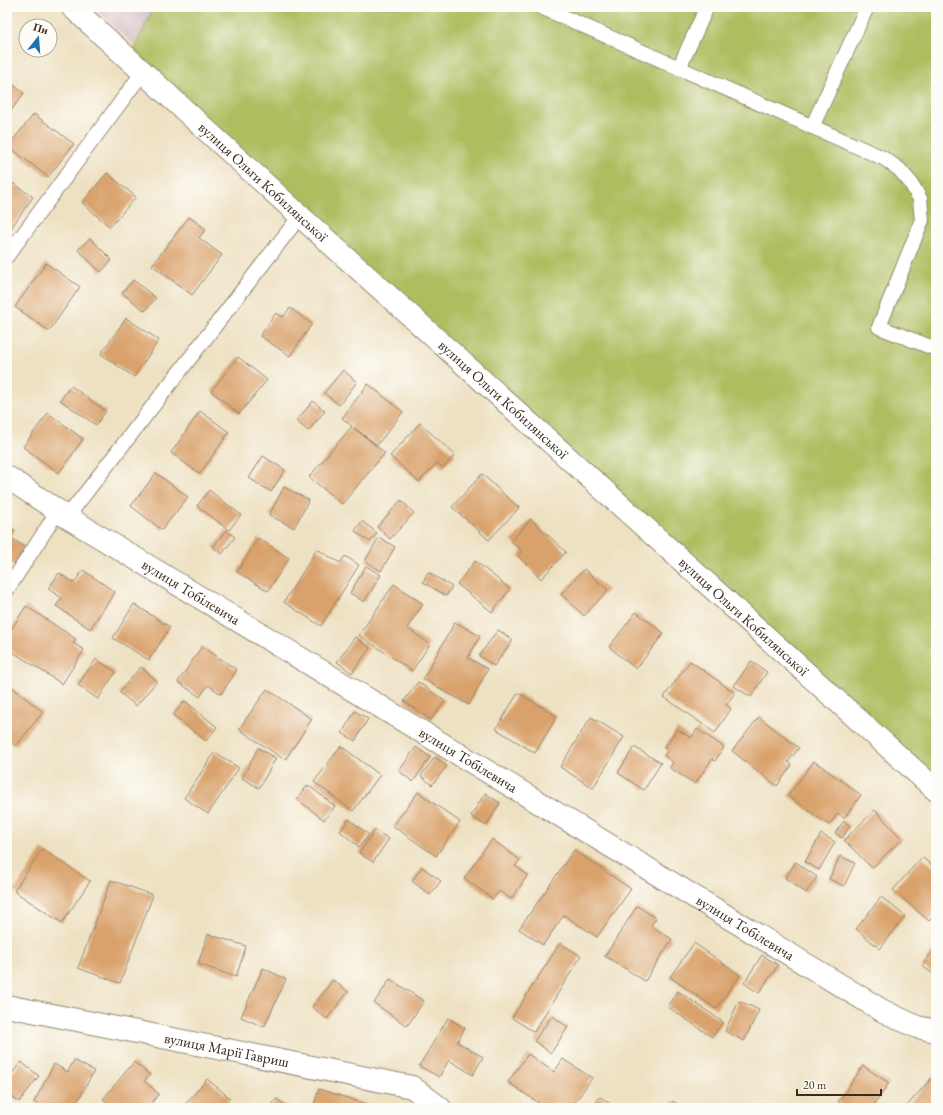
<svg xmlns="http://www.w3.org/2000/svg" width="943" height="1115" viewBox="0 0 943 1115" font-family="'EB Garamond',serif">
<rect width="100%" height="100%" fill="#fdfcf7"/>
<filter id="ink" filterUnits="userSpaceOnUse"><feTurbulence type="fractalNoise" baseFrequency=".025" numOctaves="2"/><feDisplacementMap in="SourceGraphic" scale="8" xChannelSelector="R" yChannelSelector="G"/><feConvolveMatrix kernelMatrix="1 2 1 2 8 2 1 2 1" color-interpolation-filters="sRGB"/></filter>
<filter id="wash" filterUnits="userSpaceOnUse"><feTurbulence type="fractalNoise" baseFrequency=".012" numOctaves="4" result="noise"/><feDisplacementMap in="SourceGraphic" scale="16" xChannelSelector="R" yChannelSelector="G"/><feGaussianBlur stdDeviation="0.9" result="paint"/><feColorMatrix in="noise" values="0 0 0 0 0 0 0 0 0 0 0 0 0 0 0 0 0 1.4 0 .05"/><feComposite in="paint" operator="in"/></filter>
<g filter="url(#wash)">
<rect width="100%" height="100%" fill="#eee1c2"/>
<path fill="#d2bec1" d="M93 7H154L135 46Z"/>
<path fill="#afbd60" stroke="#75743f" d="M154 7H936V790L129 59Z"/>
<g id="blocks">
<g fill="#d9a26c">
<path d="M7 80 24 93 7 116Z"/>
<path d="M34 114 74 144 48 177 8 146Z"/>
<path d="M107 173 136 197 110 227 82 203Z"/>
<path d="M7 179 33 197 7 234Z"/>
<path d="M189 217 206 229 199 238 222 255 192 295 152 265Z"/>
<path d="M90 238 112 260 101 272 78 250Z"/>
<path d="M46 263 80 287 49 331 15 307Z"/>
<path d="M133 280 156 298 145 311 122 293Z"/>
<path d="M290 308 312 324 290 356 260 336 276 313 283 317Z"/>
<path d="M126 318 159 340 134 377 101 354Z"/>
<path d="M238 357 267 380 239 414 211 391Z"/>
<path d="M343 370 357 382 339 405 324 393Z"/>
<path d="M368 384 403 412 377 445 354 428 385 453 342 504 309 477 352 426 342 418Z"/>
<path d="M71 386 106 411 96 425 60 400Z"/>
<path d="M313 401 325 411 308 431 296 421Z"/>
<path d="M200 411 229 432 200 474 171 453Z"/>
<path d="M48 413 83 439 59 473 23 447Z"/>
<path d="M420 423 455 455 443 468 437 463 419 482 390 456Z"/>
<path d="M263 456 285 470 271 492 249 478Z"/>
<path d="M156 473 188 497 162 530 131 506Z"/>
<path d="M482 474 519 508 489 540 452 507Z"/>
<path d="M284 487 309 500 294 528 269 515Z"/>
<path d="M209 490 241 515 229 530 197 506Z"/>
<path d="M401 500 414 513 390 539 377 527Z"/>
<path d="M531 519 566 552 541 579 518 556 522 551 511 541Z"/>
<path d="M362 521 377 533 370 542 355 531Z"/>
<path d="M7 525 15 530 10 537 25 547 15 564 7 559Z"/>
<path d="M226 530 235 537 222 554 213 547Z"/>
<path d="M379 537 395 547 381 571 365 561Z"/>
<path d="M258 538 289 558 268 591 237 572Z"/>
<path d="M317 549 340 563 345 556 359 565 321 626 284 602Z"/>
<path d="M475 561 510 589 492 612 457 584Z"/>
<path d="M366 566 381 575 364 602 350 593Z"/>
<path d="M584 569 608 590 584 616 561 594Z"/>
<path d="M83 570 115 592 90 629 56 606 62 598 48 589 59 573 74 583Z"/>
<path d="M428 572 452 587 446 596 423 582Z"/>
<path d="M394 584 423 604 407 628 430 644 412 671 359 635Z"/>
<path d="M134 604 170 627 149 660 113 638Z"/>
<path d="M26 606 76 639 73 643 84 650 62 684 7 648V636Z"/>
<path d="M636 612 664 633 636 669 609 647Z"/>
<path d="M455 622 480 636 468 658 488 669 469 705 423 679Z"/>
<path d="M498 630 513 640 494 666 479 656Z"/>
<path d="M355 637 370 648 352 673 337 662Z"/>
<path d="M202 646 237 670 221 694 208 685 200 697 178 682Z"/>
<path d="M96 659 116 672 98 699 78 685Z"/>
<path d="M690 661 735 693 726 705 731 709 715 733 664 697Z"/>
<path d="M751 661 767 672 751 697 734 686Z"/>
<path d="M141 667 157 681 136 706 119 692Z"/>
<path d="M418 682 445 701 431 720 404 701Z"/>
<path d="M7 683 43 712 16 746 7 739Z"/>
<path d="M267 689 312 719 285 760 239 729Z"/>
<path d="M518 693 557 716 535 753 496 729Z"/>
<path d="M185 701 217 727 206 741 173 715Z"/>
<path d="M355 711 368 719 355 741 342 733Z"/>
<path d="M591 717 624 737 593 788 560 767Z"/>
<path d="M759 717 799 748 788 762 792 765 777 786 732 751Z"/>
<path d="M677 729 691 738 697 729 724 747 715 761 712 759 695 784 670 768 673 762 664 756 668 750 664 748Z"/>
<path d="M341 746 380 775 353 811 314 782Z"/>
<path d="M416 747 430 757 413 782 399 771Z"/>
<path d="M634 747 661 763 644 790 618 773Z"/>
<path d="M258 748 276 758 259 788 242 778Z"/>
<path d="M215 752 239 768 208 814 184 798Z"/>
<path d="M435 757 447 766 432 785 421 776Z"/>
<path d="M814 761 861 795 844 818 838 813 829 825 788 796Z"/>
<path d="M308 785 335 806 324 820 297 799Z"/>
<path d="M418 792 460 822 436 856 393 826Z"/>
<path d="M485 793 500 803 486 826 471 816Z"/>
<path d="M875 810 902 839 872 868 844 840Z"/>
<path d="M349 819 369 835 359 847 340 831Z"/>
<path d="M844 821 850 826 842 838 835 833Z"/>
<path d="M375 830 389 839 373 862 359 853Z"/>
<path d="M821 834 835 842 819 870 805 862Z"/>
<path d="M492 839 520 860 515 866 528 875 511 899 499 891 493 899 464 878Z"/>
<path d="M42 849 90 881 62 923 14 891Z"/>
<path d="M574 850 631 889 597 937 564 915 543 945 519 929Z"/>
<path d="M840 856 855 863 844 886 829 879Z"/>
<path d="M922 857 936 869V913L929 921 893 890Z"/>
<path d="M796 862 817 877 806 893 785 878Z"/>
<path d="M422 867 441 881 430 895 412 881Z"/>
<path d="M111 880 153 895 120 983 78 968Z"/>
<path d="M881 897 905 916 880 949 856 929Z"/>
<path d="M637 906 656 918 651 926 672 939 645 981 605 956Z"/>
<path d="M208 934 246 946 236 977 198 964Z"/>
<path d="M560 943 581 956 534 1032 512 1018Z"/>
<path d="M694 943 740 975 716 1009 670 977Z"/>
<path d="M936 947V976L922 966Z"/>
<path d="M762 955 778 965 759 993 744 983Z"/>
<path d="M263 968 286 979 264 1027 241 1017Z"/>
<path d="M390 979 424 1001 407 1026 374 1003Z"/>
<path d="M333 980 348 992 327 1019 312 1007Z"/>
<path d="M678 991 723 1022 712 1037 668 1007Z"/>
<path d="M739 1001 759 1010 744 1041 725 1031Z"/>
<path d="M552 1016 568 1027 551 1053 534 1041Z"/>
<path d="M448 1018 465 1028 457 1042 483 1057 473 1075 449 1060 439 1077 419 1066Z"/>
<path d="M528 1054 554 1072 563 1059 592 1078 571 1108H546L508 1082Z"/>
<path d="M74 1060 94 1071 74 1108H44L34 1102 54 1064 68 1072Z"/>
<path d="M21 1062 39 1076 19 1102 7 1093V1080Z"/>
<path d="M134 1062 150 1075 144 1081 159 1094 147 1108H114L103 1099Z"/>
<path d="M863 1066 889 1083 872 1108H846L838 1102Z"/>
<path d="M936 1073V1108H905Z"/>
<path d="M207 1079 230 1098 222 1108H182Z"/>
<path d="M319 1089 379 1108H313Z"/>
<path d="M600 1097 617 1108H592Z"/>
<path d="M276 1099 290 1108H270Z"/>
<path d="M673 1101 684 1108H668Z"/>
</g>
</g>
</g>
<g filter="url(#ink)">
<use href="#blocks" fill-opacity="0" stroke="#948670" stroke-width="1"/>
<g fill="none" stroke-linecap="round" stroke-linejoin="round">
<g stroke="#948670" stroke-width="16">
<g id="lane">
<path d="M541 7 883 158 899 169 911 183 920 199 922 220 879 327 936 349"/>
<path d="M679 68 707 7"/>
<path d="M812 127 867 7"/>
<path d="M7 256 143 72"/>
<path d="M67 517 300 216"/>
<path d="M7 590 58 511"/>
</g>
</g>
<g stroke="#948670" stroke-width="24">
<g id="street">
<path id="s1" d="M72 7 300 216 936 790"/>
<path id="s2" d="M7 477 67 517 883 1011 917 1027 936 1031"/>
<path id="s3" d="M7 1006 412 1087 440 1108"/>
</g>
</g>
<use href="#lane" stroke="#fff" stroke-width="14"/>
<use href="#street" stroke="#fff" stroke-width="22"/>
</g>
</g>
<g text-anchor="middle" stroke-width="3" stroke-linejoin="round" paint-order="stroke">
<g font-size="15" fill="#3b2a1e" stroke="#fdfcf7">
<text dy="5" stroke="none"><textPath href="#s1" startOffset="259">вулиця Ольги Кобилянської</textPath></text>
<text dy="5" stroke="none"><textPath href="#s1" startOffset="583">вулиця Ольги Кобилянської</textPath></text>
<text dy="5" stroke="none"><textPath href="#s2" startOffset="217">вулиця Тобілевича</textPath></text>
<text dy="5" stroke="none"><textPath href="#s1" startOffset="907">вулиця Ольги Кобилянської</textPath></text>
<text dy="5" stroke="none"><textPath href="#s2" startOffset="541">вулиця Тобілевича</textPath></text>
<text dy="5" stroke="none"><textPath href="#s2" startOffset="865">вулиця Тобілевича</textPath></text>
<text dy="5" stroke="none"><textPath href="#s3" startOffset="224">вулиця Марії Гавриш</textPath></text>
</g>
</g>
<rect width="943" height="1115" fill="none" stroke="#fdfcf7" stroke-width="24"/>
<g transform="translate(38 38) rotate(17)"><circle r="19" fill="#fdfcf7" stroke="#afa8a0"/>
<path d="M0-3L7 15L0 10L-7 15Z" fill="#1f6fb2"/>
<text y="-6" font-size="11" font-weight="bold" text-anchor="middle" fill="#3b2a1e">Пн</text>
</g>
<path d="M797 1089v6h84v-6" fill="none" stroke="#3b2a1e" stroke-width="2"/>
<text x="803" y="1089" font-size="12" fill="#3b2a1e" stroke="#fdfcf7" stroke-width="3" paint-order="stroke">20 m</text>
</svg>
